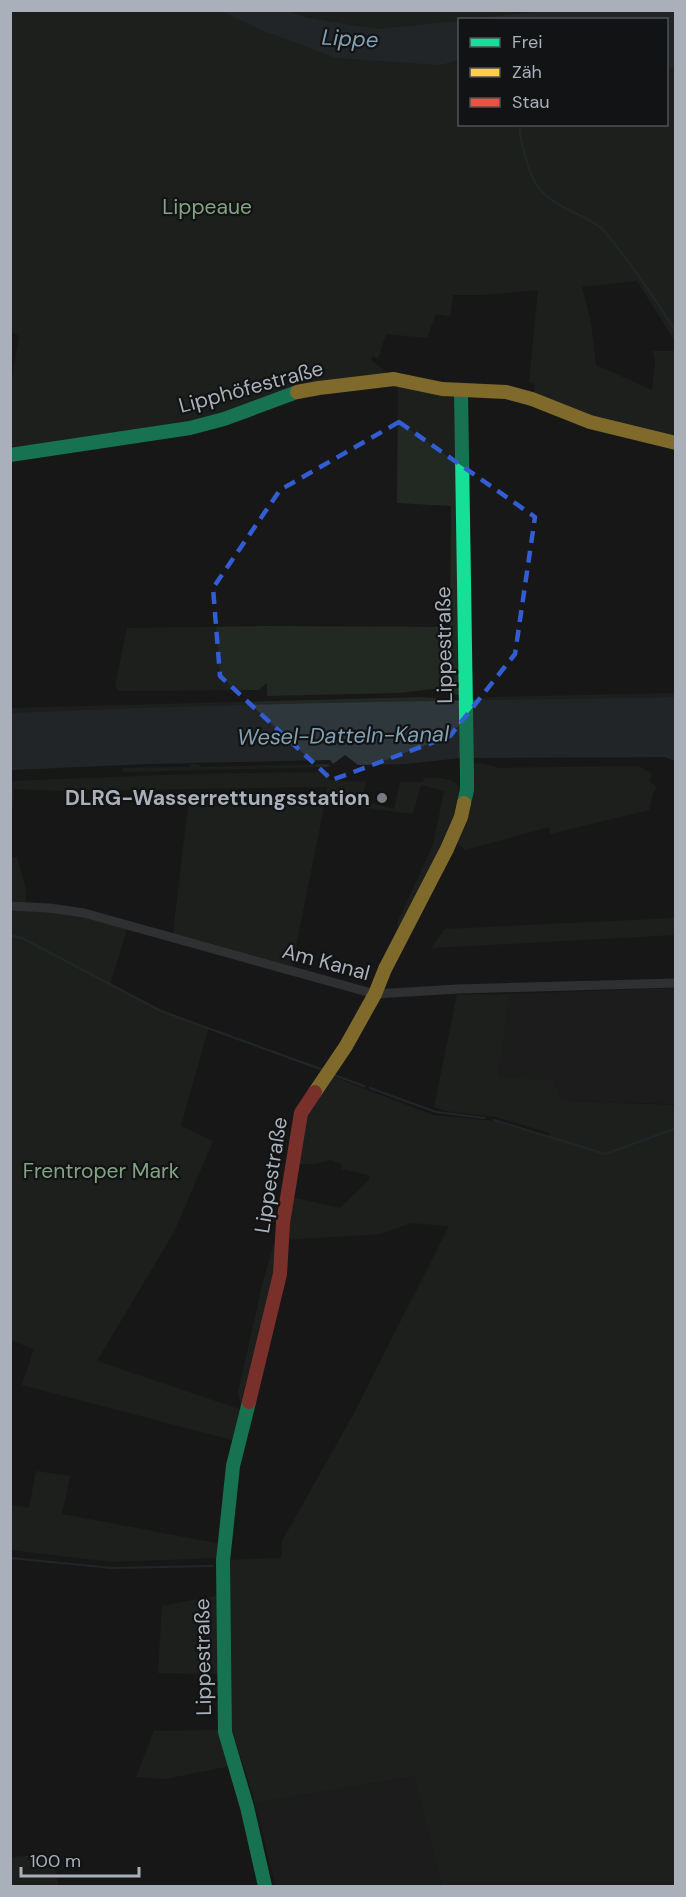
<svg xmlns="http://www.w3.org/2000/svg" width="686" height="1897" viewBox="0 0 686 1897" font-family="'DM Sans',sans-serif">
<rect width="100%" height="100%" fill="#181818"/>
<g fill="#222224">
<path d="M675 988V1104L562 1101 498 1077 510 994Z"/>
<path d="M415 1776 442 1886H276L255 1803Z"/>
</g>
<g fill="#222922" fill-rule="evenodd">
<path d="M11 11H675V341L637 281 582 287 591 323 596 365 652 390 655 362 653 351H675V440L596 422 533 397 535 384 529 382 538 290 485 295H453L450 316 436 314 427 338 386 334 378 359 373 356 371 360 386 372 385 377 214 419 11 454V383L19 336 10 331ZM460 20H666V124H460Z"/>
<path d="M398 382 436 394 454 397 457 407 461 696 434 689 398 693 267 696V683L259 690 119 691 115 686 127 628 266 626 450 627 451 506 397 503Z"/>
<path d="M676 693 675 697 469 701V700L492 697Z"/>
<path d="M422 697 462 701 111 709 11 713 10 708Z"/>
<path d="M482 763 499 768 638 766 652 774 649 781 657 787 652 796 649 810 550 834 549 827 465 850 455 841 470 764Z"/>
<path d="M191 764H198L202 767 328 764 330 767 123 772V768L189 767Z"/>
<path d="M329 772V780L366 782 362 802 394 809 400 782H422L426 778C441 778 454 777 463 791L460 809 395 939 398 921 433 845 444 791 421 785 413 814 325 802 292 966 173 933 189 798H273L306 795 326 797 327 787 61 791 14 789 11 824V781L191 774Z"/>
<path d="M10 857H17L26 890V906L128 925 110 985 161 1011 208 1029 181 1126 213 1141 174 1232 97 1361 242 1410 238 1393 262 1286 277 1233V1268L236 1441 22 1385 34 1349 10 1340Z"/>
<path d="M675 918V935L431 948 445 929Z"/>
<path d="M510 994 498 1077 552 1080 562 1101 675 1105V1886H442L414 1776 255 1803 231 1725 232 1647 227 1589V1560L281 1558 282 1541 352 1417 449 1226 411 1223 381 1234 284 1240 291 1197 340 1208 369 1180V1175L341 1169 342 1164 331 1160 315 1164H295L304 1118 331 1076 433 1115 494 1121 548 1137 549 1133 496 1117 446 1111 434 1107 457 995Z"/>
<path d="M36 1471 70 1476 62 1514 221 1544 218 1558 112 1562 11 1550V1505L29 1508Z"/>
<path d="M220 1595 221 1674 158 1673 162 1606Z"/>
<path d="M219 1730 230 1766 165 1779 136 1777 154 1731Z"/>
<path d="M53 1854 58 1886H11V1857Z"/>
</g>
<g fill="#2e373b">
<path d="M222 11H289L300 16 325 21 377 29 459 21V60L440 65 336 58 259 29Z"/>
<path d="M547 11H675V69L667 67 666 20 469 19Z"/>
<path d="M675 697V761L665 757 460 758 405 764 358 765 345 755 333 764 330 760 146 764 11 770 10 713C232 703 454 701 675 697Z"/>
</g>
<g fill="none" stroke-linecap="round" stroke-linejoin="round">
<g stroke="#2e373b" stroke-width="2">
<path d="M521 124C518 133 522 142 524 151 532 188 544 199 577 214 587 219 597 223 604 231 631 263 654 297 676 332"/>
<path d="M10 935 22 938 161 1011 323 1070"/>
<path d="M334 1075 364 1086"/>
<path d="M370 1088 436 1112 485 1118"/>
<path d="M494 1120 605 1154 674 1129"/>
<path d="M10 1558 112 1568 213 1566"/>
</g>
<path stroke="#4d4e51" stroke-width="9" d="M10 906 49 908 84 913 375 994 458 989 676 983"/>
<g stroke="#16e098" stroke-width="14">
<path d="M461 391 467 774V790L464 803"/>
<path d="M10 455 190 428 224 419 297 392"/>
<path d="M249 1402 233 1466 223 1561 225 1732 247 1807 265 1886"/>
</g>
<g stroke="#ffcf43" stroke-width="14">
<path d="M297 392 319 388 394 379 442 389 506 392 532 399 590 422 676 443"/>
<path d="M315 1092 346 1046 375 994 385 969 447 849 461 817 464 803"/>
</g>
<path stroke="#f24e42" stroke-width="14" d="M249 1402 280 1274 283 1223 301 1113 315 1092"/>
</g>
<path d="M0 0H686V1897H0ZM399 422 535 517 515 654 450 736 332 780 220 676 213 588 280 490Z" fill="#181818" fill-opacity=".55" fill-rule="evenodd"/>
<path fill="none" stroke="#325dd3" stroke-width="4.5" stroke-dasharray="12 8" stroke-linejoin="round" d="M399 422 535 517 515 654 450 736 332 780 220 676 213 588 280 490Z"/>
<circle fill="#777b81" stroke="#121314" stroke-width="2" cx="382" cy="798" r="6"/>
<g text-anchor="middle" stroke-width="4.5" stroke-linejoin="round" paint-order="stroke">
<g font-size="21" fill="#83a382" stroke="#121314">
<text x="207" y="214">Lippeaue</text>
<text x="101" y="1178">Frentroper Mark</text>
</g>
<g font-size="21" fill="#aab0b9" stroke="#121314">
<text transform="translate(251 387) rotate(-15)" y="7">Lipphöfestraße</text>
<text transform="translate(444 645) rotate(-91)" y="7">Lippestraße</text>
<text transform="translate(326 962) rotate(15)" y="7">Am Kanal</text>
<text transform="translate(271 1175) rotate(-81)" y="7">Lippestraße</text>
<text transform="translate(203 1657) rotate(-91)" y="7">Lippestraße</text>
</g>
<g font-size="21" font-weight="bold" fill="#aab0b9" stroke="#121314" text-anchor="end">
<text x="370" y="805">DLRG-Wasserrettungsstation</text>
</g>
<g font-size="22" font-style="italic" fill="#83a0b2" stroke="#121314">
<text transform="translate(350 38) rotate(3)" y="8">Lippe</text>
<text transform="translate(343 735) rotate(-1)" y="8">Wesel-Datteln-Kanal</text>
</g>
</g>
<rect width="686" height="1897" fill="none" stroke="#aab0b9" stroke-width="24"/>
<rect x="458" y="18" width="210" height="108" fill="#121314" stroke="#4f5256" stroke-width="1.5"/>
<rect x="470" y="38" width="30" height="9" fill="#16e098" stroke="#4f5256" stroke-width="1.5"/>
<text x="512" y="48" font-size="18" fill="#aab0b9">Frei</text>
<rect x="470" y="68" width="30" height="9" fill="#ffcf43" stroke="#4f5256" stroke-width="1.5"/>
<text x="512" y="78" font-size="18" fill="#aab0b9">Zäh</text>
<rect x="470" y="98" width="30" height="9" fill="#f24e42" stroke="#4f5256" stroke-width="1.5"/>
<text x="512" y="108" font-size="18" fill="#aab0b9">Stau</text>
<path d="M21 1867v9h118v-9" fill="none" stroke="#aab0b9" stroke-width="3"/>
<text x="30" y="1867" font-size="18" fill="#aab0b9" stroke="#121314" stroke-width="4.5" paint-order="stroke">100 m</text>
</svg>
